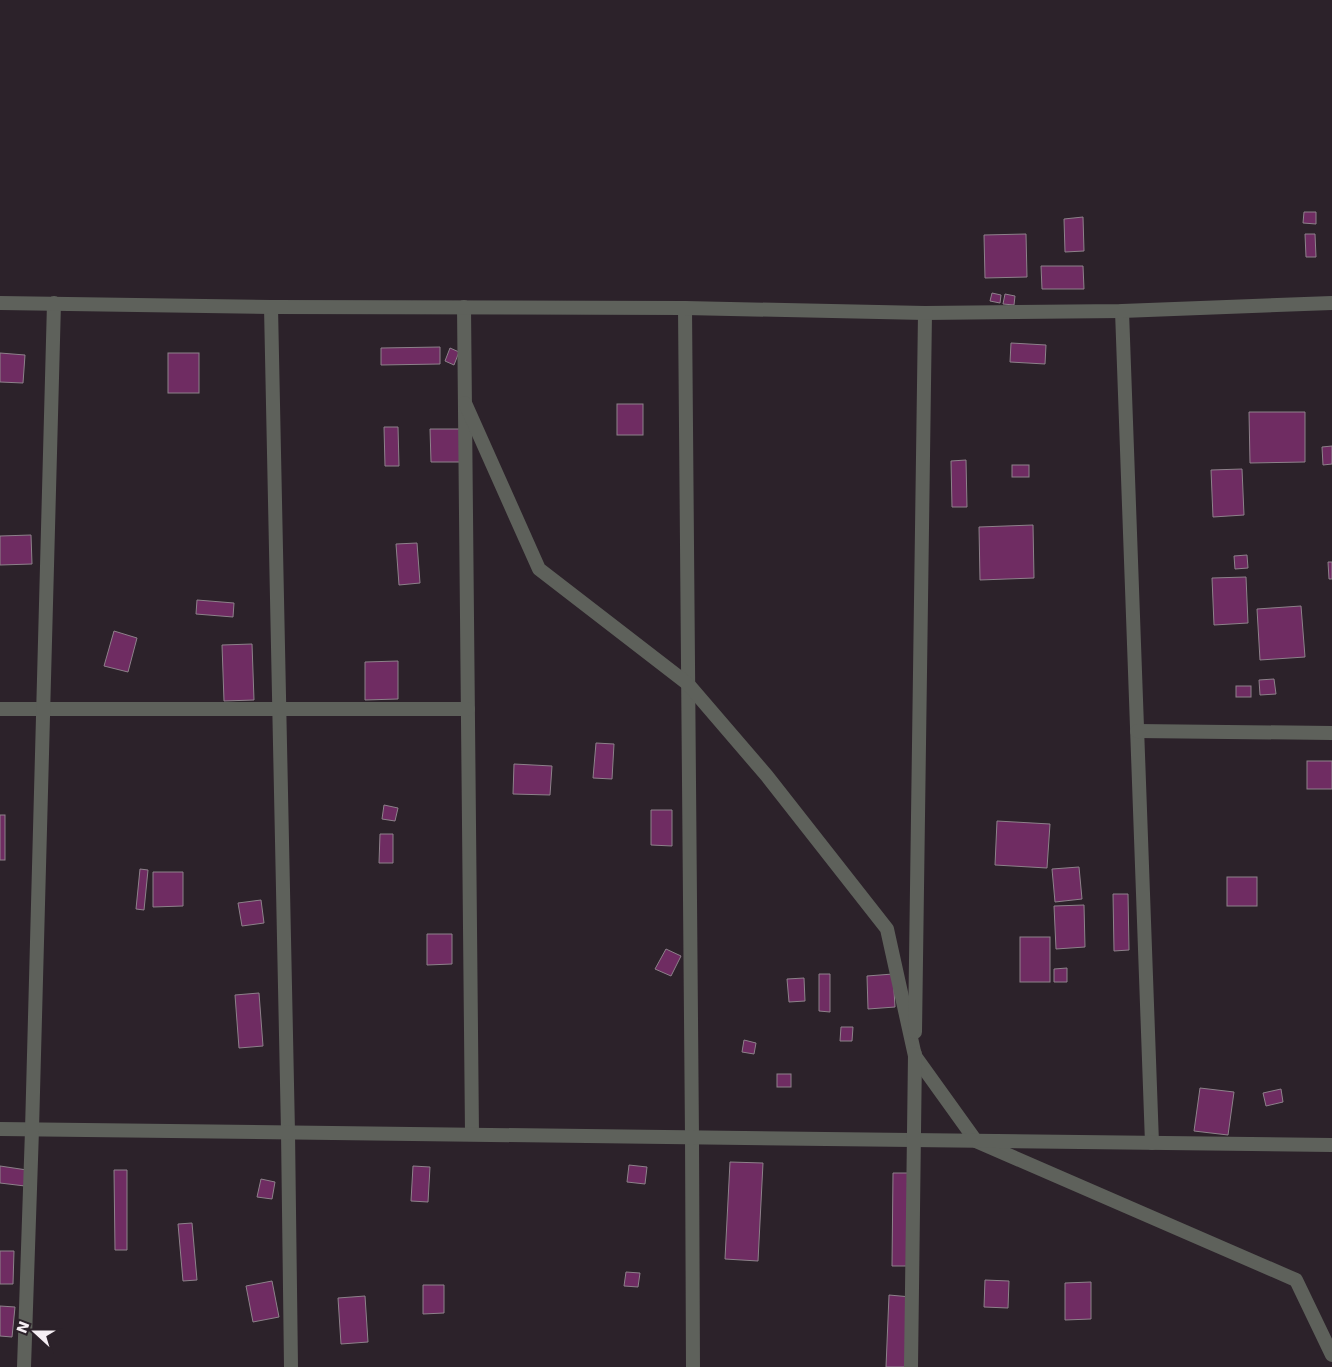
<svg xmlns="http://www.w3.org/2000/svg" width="1332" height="1367" viewBox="0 0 1332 1367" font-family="'DejaVu Sans',sans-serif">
<rect width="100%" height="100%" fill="#2c222a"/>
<g fill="#6f2c62" stroke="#8d818a">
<path d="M1304 212H1316V224L1303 223Z"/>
<path d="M1083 217 1084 251 1065 252 1064 219Z"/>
<path d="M1026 234 1027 277 985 278 984 235Z"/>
<path d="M1305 234H1315L1316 257H1306Z"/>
<path d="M1041 266H1083L1084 289H1042Z"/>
<path d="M992 293 1001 295 1000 303 990 301Z"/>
<path d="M1005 294 1015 296 1014 305 1003 304Z"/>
<path d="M1011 343 1046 345 1045 364 1010 362Z"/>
<path d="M440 347V364L381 365V348Z"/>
<path d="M450 348 459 352 454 365 445 361Z"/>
<path d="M0 353 25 355 23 383 0 382Z"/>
<rect x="168" y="353" width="31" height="40"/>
<rect x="617" y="404" width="26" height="31"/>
<path d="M1249 412H1305V462L1250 463Z"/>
<path d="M384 427H398L399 466H385Z"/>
<path d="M430 429H460V462H431Z"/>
<path d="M1332 446V464L1323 465 1322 447Z"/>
<path d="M966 460 967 507H952L951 461Z"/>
<rect x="1012" y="465" width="17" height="12"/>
<path d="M1242 469 1244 515 1213 517 1211 470Z"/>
<path d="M1033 525 1034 578 980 580 979 527Z"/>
<path d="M31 535 32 564 0 565V536Z"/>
<path d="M417 543 420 583 399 585 396 544Z"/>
<path d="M1247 555 1248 568 1235 569 1234 556Z"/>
<path d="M1328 562H1332V579H1329Z"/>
<path d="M1246 577 1248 623 1214 625 1212 578Z"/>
<path d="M197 600 234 603 233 617 196 614Z"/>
<path d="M1301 606 1305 657 1260 660 1257 609Z"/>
<path d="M114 631 137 638 128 672 104 666Z"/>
<path d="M252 644 254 700 224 701 222 645Z"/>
<path d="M398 661V699L365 700V662Z"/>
<path d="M1274 679 1276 694 1260 695 1259 680Z"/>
<rect x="1236" y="686" width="15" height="11"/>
<path d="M596 743 614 744 612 779 593 778Z"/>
<rect x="1307" y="761" width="25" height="28"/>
<path d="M514 764 552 766 550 795 513 794Z"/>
<path d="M384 805 398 808 395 821 382 819Z"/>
<path d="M651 810H672V846L651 845Z"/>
<rect x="0" y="815" width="5" height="45"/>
<path d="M997 821 1050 824 1047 868 995 865Z"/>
<path d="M380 834H393V863H379Z"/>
<path d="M1079 867 1082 899 1055 902 1052 869Z"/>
<path d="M140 869 148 870 144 910 136 909Z"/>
<path d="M153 872H183V906L153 907Z"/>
<rect x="1227" y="877" width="30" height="29"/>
<path d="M1113 894H1128L1129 950 1114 951Z"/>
<path d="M261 900 264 923 242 926 238 903Z"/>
<path d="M1084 905 1085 947 1056 949 1054 906Z"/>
<path d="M427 934H452V964L427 965Z"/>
<rect x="1020" y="937" width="30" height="45"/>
<path d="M666 949 681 956 671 976 655 969Z"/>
<path d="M1067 968V982H1054V969Z"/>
<path d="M819 974H830V1012L819 1011Z"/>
<path d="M893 974 895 1007 868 1009 867 976Z"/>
<path d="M804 978 805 1001 789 1002 787 979Z"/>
<path d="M259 993 263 1046 239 1048 235 995Z"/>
<path d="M841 1027H853L852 1041H840Z"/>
<path d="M744 1040 756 1043 754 1054 742 1052Z"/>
<rect x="777" y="1074" width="14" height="13"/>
<path d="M1200 1088 1234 1092 1228 1135 1194 1131Z"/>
<path d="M1281 1089 1283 1102 1266 1106 1263 1093Z"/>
<path d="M730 1162 763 1163 758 1261 725 1259Z"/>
<path d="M629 1165 647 1167 645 1184 627 1182Z"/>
<path d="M0 1166 27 1170 25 1186 0 1183Z"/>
<path d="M413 1166 430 1167 428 1202 411 1201Z"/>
<path d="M114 1170H127V1250H115Z"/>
<path d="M893 1173H912L911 1266H892Z"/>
<path d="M261 1179 275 1182 272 1199 257 1197Z"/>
<path d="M192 1223 197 1280 183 1281 178 1224Z"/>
<path d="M0 1251H14L13 1284H0Z"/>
<path d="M626 1272 640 1273 638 1287 624 1286Z"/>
<path d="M985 1280 1009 1281 1008 1308 984 1307Z"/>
<path d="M272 1281 279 1317 253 1322 246 1286Z"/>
<path d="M1091 1282V1319L1065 1320V1283Z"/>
<path d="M423 1285H444V1313L423 1314Z"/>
<path d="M889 1295 911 1297 908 1367H886Z"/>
<path d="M365 1296 368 1342 341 1344 338 1298Z"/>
<path d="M0 1306 15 1307 12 1337 0 1336Z"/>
</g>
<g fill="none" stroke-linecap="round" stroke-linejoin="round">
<g stroke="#5e615b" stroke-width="14">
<path d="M271 307 288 1132 291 1367"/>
<path d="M464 307 472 1134"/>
<path d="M685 308 692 1137 693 1367"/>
<path d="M1122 311 1152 1143"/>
<path d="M465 403 539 569 688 684 767 776 887 929 915 1056 976 1141 1296 1280 1332 1355"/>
<path d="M0 709H468"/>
<path d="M1137 731 1332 733"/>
<path d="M915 1032 925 313"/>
<path d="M0 1129 1332 1145"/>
<path d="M24 1367 32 1130 54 303"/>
<path d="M911 1367 915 1054"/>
</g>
<path stroke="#5e615b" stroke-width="14" d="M0 303 271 307 685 308 925 313 1122 311 1332 303"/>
</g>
<g transform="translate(35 1332) rotate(291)" stroke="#2c222a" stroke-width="4" paint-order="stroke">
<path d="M0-4L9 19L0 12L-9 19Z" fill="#f6eff4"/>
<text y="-8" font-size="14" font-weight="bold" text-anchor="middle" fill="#f6eff4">N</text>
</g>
</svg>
